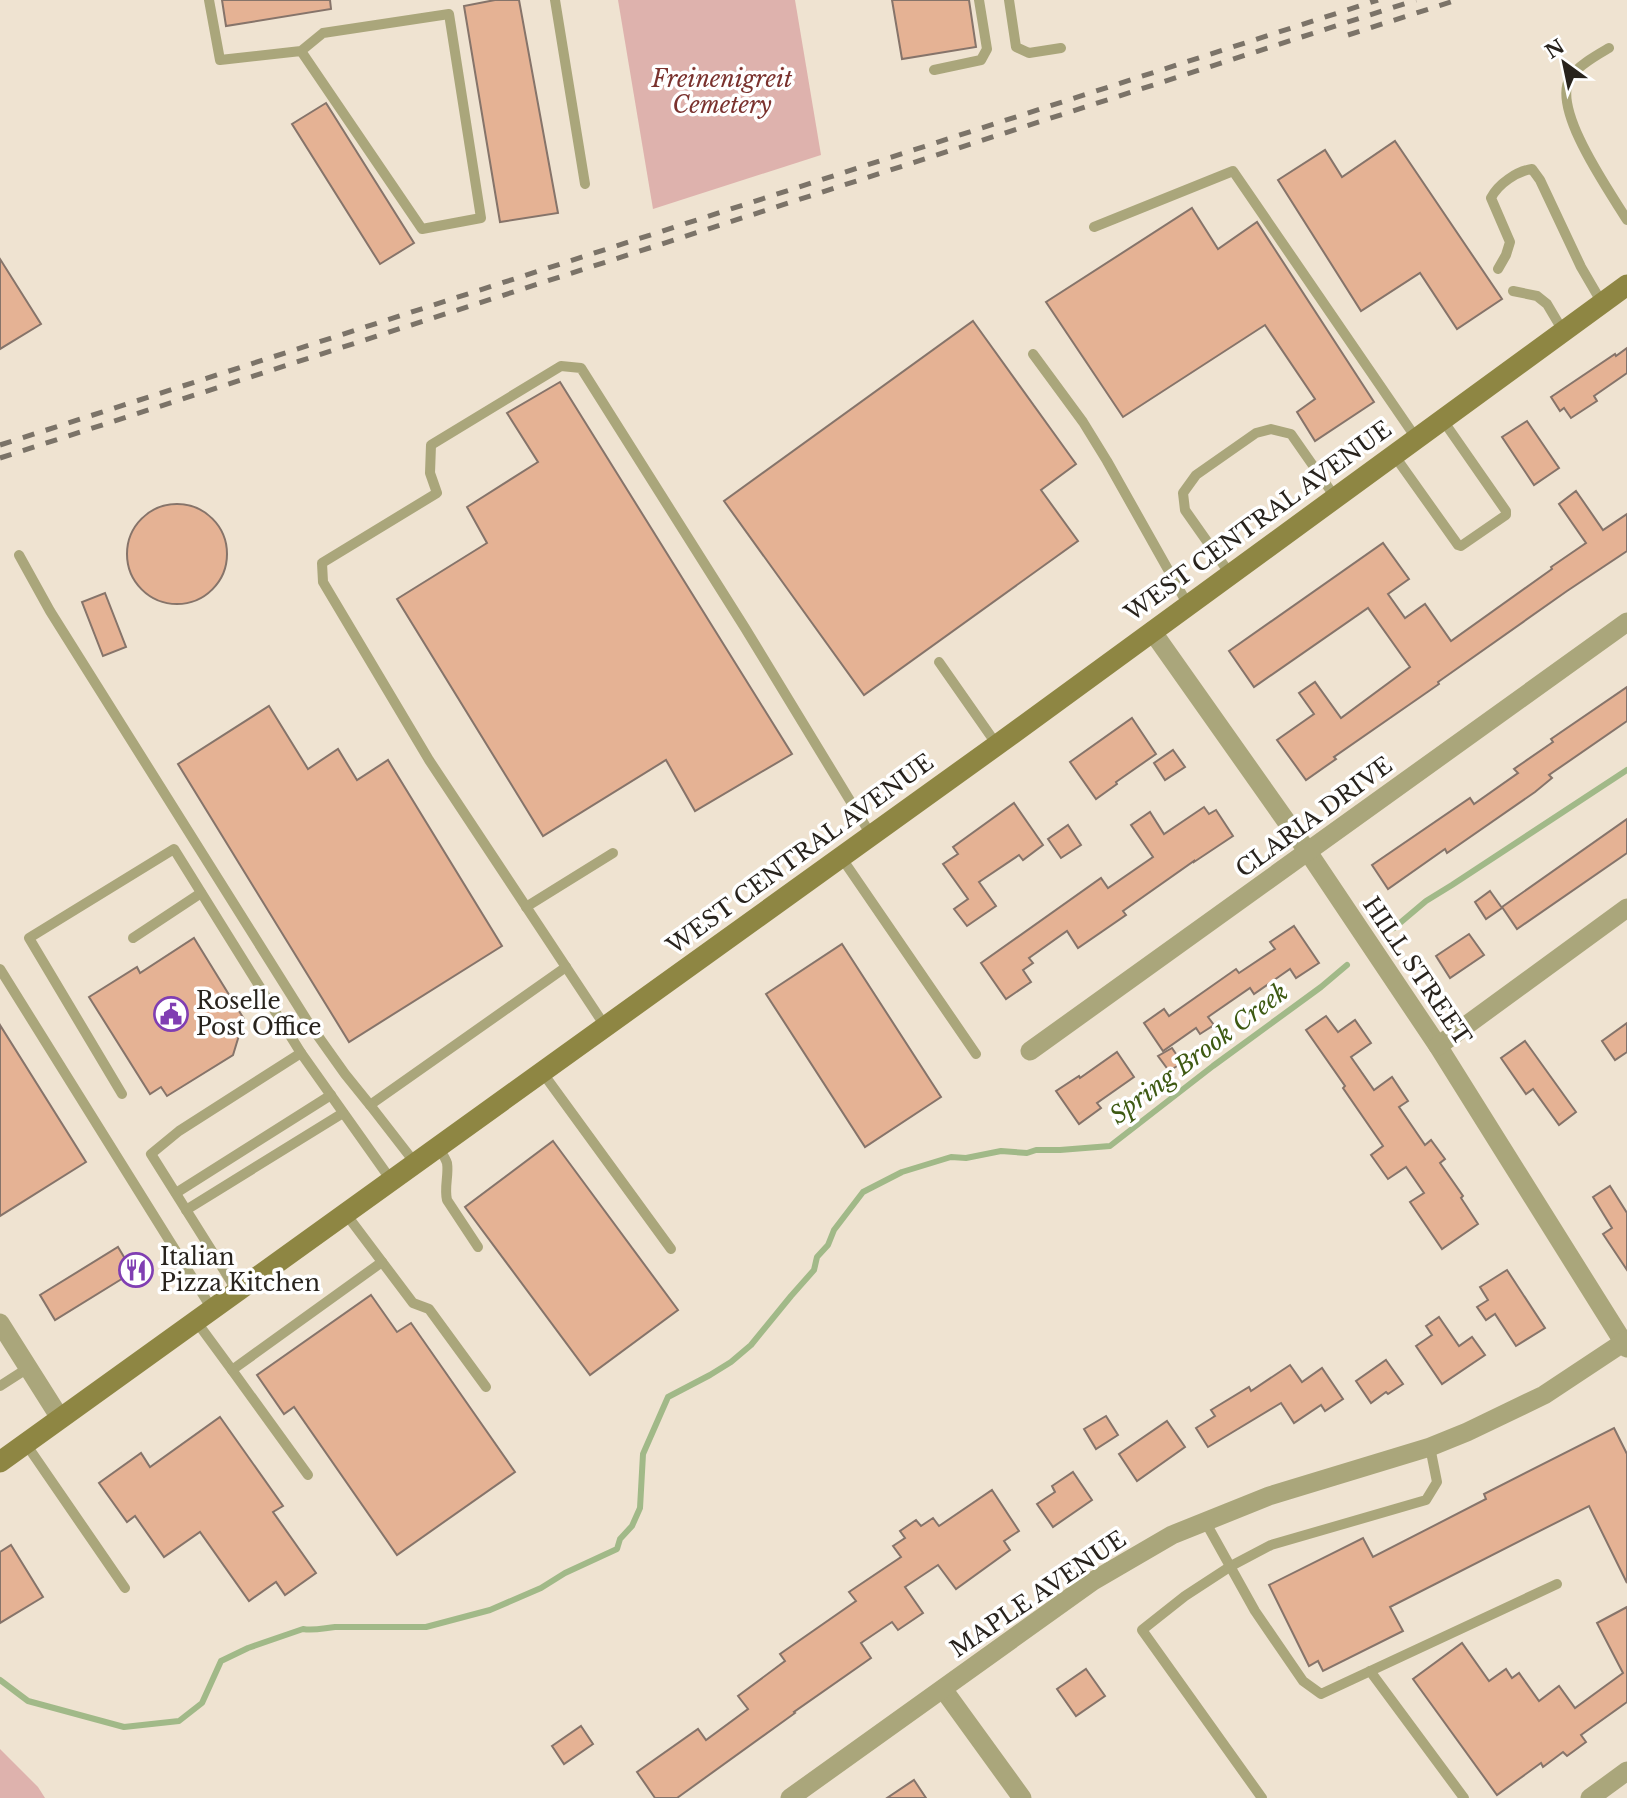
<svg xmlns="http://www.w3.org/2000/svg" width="1627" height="1798" viewBox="0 0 1627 1798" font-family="'Libre Baskerville',serif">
<rect width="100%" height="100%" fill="#efe3d1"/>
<g fill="#deb2ad">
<path d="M618 0H795L821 155 653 209Z"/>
<path d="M0 1749 38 1787 45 1798H0Z"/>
</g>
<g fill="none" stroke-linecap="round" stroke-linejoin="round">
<g stroke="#a1b988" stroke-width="6">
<path d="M1394 928 1426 901 1452 885 1627 770"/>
<path d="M0 1680 28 1701 124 1727 179 1721 202 1703 221 1661 248 1648 303 1629C314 1631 324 1628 335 1627H426L490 1610 541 1588 565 1573 617 1549 620 1539 632 1526 640 1508 643 1454 668 1397 710 1375 731 1362 751 1345 791 1296 814 1270 817 1257 828 1245 834 1230 863 1192 902 1172 951 1157 966 1158 1001 1151 1027 1153 1036 1150H1060L1110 1146 1213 1066 1321 987 1347 965"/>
</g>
</g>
<g fill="#e5b294" stroke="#86746a" stroke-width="2">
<path d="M222 0H330L331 9 226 26Z"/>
<path d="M495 0H519L558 213 500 222 464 6Z"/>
<path d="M892 0H969L976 47 902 59Z"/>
<path d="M326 103 414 243 380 264 292 124Z"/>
<path d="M1395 141 1502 299 1457 329 1420 273 1361 311 1278 180 1325 150 1342 177Z"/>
<path d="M1192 208 1218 249 1257 222 1374 402 1315 441 1297 412 1315 399 1265 325 1123 417 1046 302Z"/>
<path d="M0 259 41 324 0 349Z"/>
<path d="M973 321 1076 464 1041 490 1078 541 864 695 724 501Z"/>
<path d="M1627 348V373L1594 396 1597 401 1571 418 1564 408 1560 411 1551 397 1615 354 1616 356Z"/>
<path d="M560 382 792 754 695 811 666 760 543 836 397 599 487 543 467 507 538 462 507 413Z"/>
<path d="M1527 421 1559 468 1534 485 1502 437Z"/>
<path d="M1576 491 1603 530 1627 514V551L1567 591 1438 682 1439 684 1334 757 1336 759 1306 780 1277 740 1314 714 1299 693 1315 682 1341 718 1410 667 1368 608 1254 687 1229 651 1383 543 1409 579 1388 594 1405 618 1425 604 1451 641 1552 569 1551 567 1586 543 1559 504Z"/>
<circle cx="177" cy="554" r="50"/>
<path d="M105 593 126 647 103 656 82 602Z"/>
<path d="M1627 687V721L1549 775 1552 778 1535 792 1447 853 1445 849 1388 889 1372 865 1470 798 1474 804 1518 773 1514 769 1553 742 1551 739Z"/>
<path d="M269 706 308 769 338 749 357 780 388 760 502 946 349 1042 178 764Z"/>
<path d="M1132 718 1156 754 1116 782 1117 784 1096 799 1070 762Z"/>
<path d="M1173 750 1185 767 1165 780 1154 763Z"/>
<path d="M1014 803 1043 845 1023 860 1019 855 979 882 996 906 967 926 954 909 968 899 943 864 958 854 953 847Z"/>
<path d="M1204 807 1209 814 1216 810 1233 836 1194 862V861L1123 911 1126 915 1078 948 1067 931 1029 958 1033 963 1023 970 1031 982 1006 999 981 963 1101 878 1108 888 1153 857 1131 825 1150 812 1164 834Z"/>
<path d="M1627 819V853L1517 929 1502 907Z"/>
<path d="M1068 825 1081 845 1061 858 1048 839Z"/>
<path d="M1490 891 1502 908 1486 919 1475 902Z"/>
<path d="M1294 926 1319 963 1296 978 1290 969 1254 994 1250 988 1208 1017 1214 1025 1200 1034 1196 1028 1163 1051 1144 1023 1164 1009 1169 1016 1236 969 1239 973 1275 949 1270 942Z"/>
<path d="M1469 934 1484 955 1450 978 1436 956Z"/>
<path d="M194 938 244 1019 233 1055 167 1096 161 1087 150 1094 89 997 137 967 140 973Z"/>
<path d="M842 944 941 1097 865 1147 766 994Z"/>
<path d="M1326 1016 1338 1032 1355 1020 1371 1043 1351 1057 1374 1090 1392 1077 1408 1101 1399 1107 1425 1145 1431 1140 1445 1159 1440 1163 1463 1196 1461 1198 1478 1224 1442 1249 1410 1202 1424 1193 1406 1167 1388 1179 1371 1155 1383 1146 1343 1088 1345 1086 1306 1030Z"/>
<path d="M1627 1023V1052L1615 1060 1602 1041Z"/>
<path d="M0 1025 86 1162 0 1216Z"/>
<path d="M1525 1041 1576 1112 1559 1125 1533 1089 1526 1094 1501 1058Z"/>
<path d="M1172 1048 1182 1063 1169 1071 1158 1056Z"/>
<path d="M1117 1052 1134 1077 1097 1103 1101 1108 1079 1124 1056 1091 1079 1076 1080 1078Z"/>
<path d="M553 1141 678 1310 590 1375 465 1207Z"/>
<path d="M1610 1186 1627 1213V1270L1603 1234 1612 1228 1593 1197Z"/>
<path d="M118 1247 133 1272 55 1320 40 1295Z"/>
<path d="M1507 1270 1545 1328 1516 1346 1495 1314 1486 1320 1477 1307 1488 1300 1480 1287Z"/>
<path d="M371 1295 397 1332 411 1323 515 1472 397 1555 294 1407 284 1414 257 1375Z"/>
<path d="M1439 1317 1459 1346 1472 1337 1485 1355 1442 1384 1416 1346 1432 1335 1426 1326Z"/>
<path d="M1386 1360 1403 1384 1388 1394 1386 1392 1371 1403 1356 1381Z"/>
<path d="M1290 1365 1302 1382 1322 1368 1343 1399 1325 1411 1321 1405 1294 1423 1281 1403 1208 1447 1196 1428 1215 1416 1211 1410 1249 1387 1251 1391Z"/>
<path d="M1106 1416 1118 1435 1096 1449 1084 1429Z"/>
<path d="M220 1417 283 1506 273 1512 316 1573 285 1595 276 1582 249 1601 200 1532 164 1557 135 1516 127 1522 99 1483 141 1453 150 1467Z"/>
<path d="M1167 1421 1185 1447 1137 1481 1119 1454Z"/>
<path d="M1614 1428 1627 1454V1583L1589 1506 1390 1607 1403 1631 1323 1671 1318 1661 1309 1666 1269 1585 1363 1538 1373 1557 1486 1499 1484 1494Z"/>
<path d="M1073 1472 1092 1500 1053 1527 1037 1504 1055 1492 1052 1486Z"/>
<path d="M992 1490 1019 1531 1004 1541 1010 1550 956 1589 938 1565 905 1587 923 1613 898 1630 892 1622 861 1643 871 1658 794 1712 795 1713 677 1798H655L637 1772 698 1729 706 1740 748 1709 738 1696 785 1661 780 1654 856 1601 849 1592 901 1557 893 1546 905 1538 900 1531 916 1520 921 1526 933 1518 939 1526Z"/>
<path d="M11 1545 43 1597 0 1623V1552Z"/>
<path d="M1627 1607V1702L1581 1735 1586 1742 1567 1756 1563 1752 1543 1767 1541 1763 1497 1795 1413 1679 1462 1643 1489 1681 1506 1669 1512 1678 1519 1673 1539 1701 1559 1686 1575 1708 1623 1673 1597 1623Z"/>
<path d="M1086 1669 1105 1696 1076 1716 1057 1689Z"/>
<path d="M581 1726 593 1744 564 1764 552 1746Z"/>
<path d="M914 1780 926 1798H887Z"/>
</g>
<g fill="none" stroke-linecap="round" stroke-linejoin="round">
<g stroke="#aaa67b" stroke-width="10">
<path d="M209 0 220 60 301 51 323 33 449 14 481 218 422 229 301 51"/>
<path d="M555 0 585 184"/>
<path d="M1009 0 1016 47 1029 53 1061 48"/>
<path d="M1609 48C1597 55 1577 66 1570 78 1551 109 1610 192 1627 220"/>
<path d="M934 70 981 60 987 49 979 0"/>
<path d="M1094 227 1233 171 1416 438"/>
<path d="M1498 269 1506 255 1510 242 1491 198C1498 184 1517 171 1532 169L1540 180 1581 267 1602 303"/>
<path d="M1513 291 1537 296 1547 304 1563 331"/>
<path d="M1033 354 1083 422 1107 461 1188 605"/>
<path d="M1394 455 1458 545 1461 546 1506 515V511L1442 419"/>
<path d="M19 555 50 611 308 1022 345 1074 370 1105 566 967"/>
<path d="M1230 574 1185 510 1183 493 1196 475 1256 433 1271 429 1291 434 1335 497"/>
<path d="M939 662 997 745"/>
<path d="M841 857 976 1054"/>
<path d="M526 907 613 853"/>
<path d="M133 938 201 893"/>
<path d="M0 969 212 1309"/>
<path d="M605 1026 429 760 323 582 322 563 437 493 430 473 431 445 561 366 581 368 745 628 871 835"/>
<path d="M542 1072 671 1249"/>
<path d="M122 1094 29 938 174 849 301 1053 391 1180"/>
<path d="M370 1105 415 1163"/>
<path d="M438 1147C441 1152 445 1157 447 1163 449 1175 444 1187 447 1200L478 1247"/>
<path d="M176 1193 331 1095"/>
<path d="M186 1210 343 1113"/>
<path d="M346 1214 413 1303 429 1309 486 1387"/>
<path d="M237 1291 151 1154 179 1131 301 1053"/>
<path d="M196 1321 232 1370 382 1262"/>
<path d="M232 1370 308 1475"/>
<path d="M0 1386 28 1368"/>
<path d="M26 1444 125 1588"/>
<path d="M1206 1523 1255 1611 1303 1681 1321 1694 1557 1584"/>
<path d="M1370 1671 1464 1798"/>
<path d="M1262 1798 1142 1630 1185 1596 1231 1566 1271 1545 1426 1500 1437 1482 1430 1447"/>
</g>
<g stroke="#aaa67b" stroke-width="19">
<path d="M1152 631 1308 852 1438 1046 1627 1348"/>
<path d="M1438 1046 1627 908"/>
<path d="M1030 1051 1627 622"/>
<path d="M0 1323 60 1418"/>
<path d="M943 1689 1022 1798"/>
<path d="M790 1798 1093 1581 1172 1535 1269 1496 1430 1447 1467 1432 1544 1395 1627 1340"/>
<path d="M1590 1798 1627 1771"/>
</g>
<path stroke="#8e8643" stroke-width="21" d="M0 1462 997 745 1627 285"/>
<g stroke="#7b7368" stroke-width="5" stroke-dasharray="12 12" stroke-linecap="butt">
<path d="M1348 35 1457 0"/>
<path d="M0 445 1378 0"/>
<path d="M0 458 1416 0"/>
</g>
</g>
<defs>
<g id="civic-ring" transform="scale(1.75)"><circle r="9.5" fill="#fff" stroke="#803eb2" stroke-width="1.5"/><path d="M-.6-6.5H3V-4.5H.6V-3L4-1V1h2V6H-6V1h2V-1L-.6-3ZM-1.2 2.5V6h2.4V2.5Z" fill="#803eb2"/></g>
<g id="restaurant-ring" transform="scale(1.75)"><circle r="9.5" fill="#fff" stroke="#803eb2" stroke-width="1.5"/><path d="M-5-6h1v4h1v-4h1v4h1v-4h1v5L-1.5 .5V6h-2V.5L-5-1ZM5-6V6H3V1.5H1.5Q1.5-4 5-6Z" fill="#803eb2"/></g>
</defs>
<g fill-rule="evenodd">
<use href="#civic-ring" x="171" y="1014"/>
<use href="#restaurant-ring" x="136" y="1270"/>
</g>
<g text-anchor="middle" stroke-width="7" stroke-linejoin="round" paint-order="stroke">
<g font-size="23" font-style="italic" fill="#7a322e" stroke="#fff">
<text x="722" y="87">Freinenigreit<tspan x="722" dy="26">Cemetery</tspan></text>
</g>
<g font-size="23" fill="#28231d" stroke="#fff">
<text transform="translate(1258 521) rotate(-36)" y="8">WEST CENTRAL AVENUE</text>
<text transform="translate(1314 817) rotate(-36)" y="8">CLARIA DRIVE</text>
<text transform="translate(800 854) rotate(-36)" y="8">WEST CENTRAL AVENUE</text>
<text transform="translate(1417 971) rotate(56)" y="8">HILL STREET</text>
<text transform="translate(1038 1594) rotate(-34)" y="8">MAPLE AVENUE</text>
</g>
<g font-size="23" fill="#28231d" stroke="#fff" text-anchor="start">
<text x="196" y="1009">Roselle<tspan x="196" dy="26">Post Office</tspan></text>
<text x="160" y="1265">Italian<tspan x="160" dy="26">Pizza Kitchen</tspan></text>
</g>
<g font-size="24" font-style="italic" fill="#3e5a13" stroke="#fff">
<text transform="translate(1199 1054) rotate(-37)" y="8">Spring Brook Creek</text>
</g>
</g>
<g transform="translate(1564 63) rotate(327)" stroke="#ffffff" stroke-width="5" paint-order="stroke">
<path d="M0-5L12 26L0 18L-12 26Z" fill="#28231d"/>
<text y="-10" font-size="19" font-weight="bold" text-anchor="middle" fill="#28231d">N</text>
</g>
</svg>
